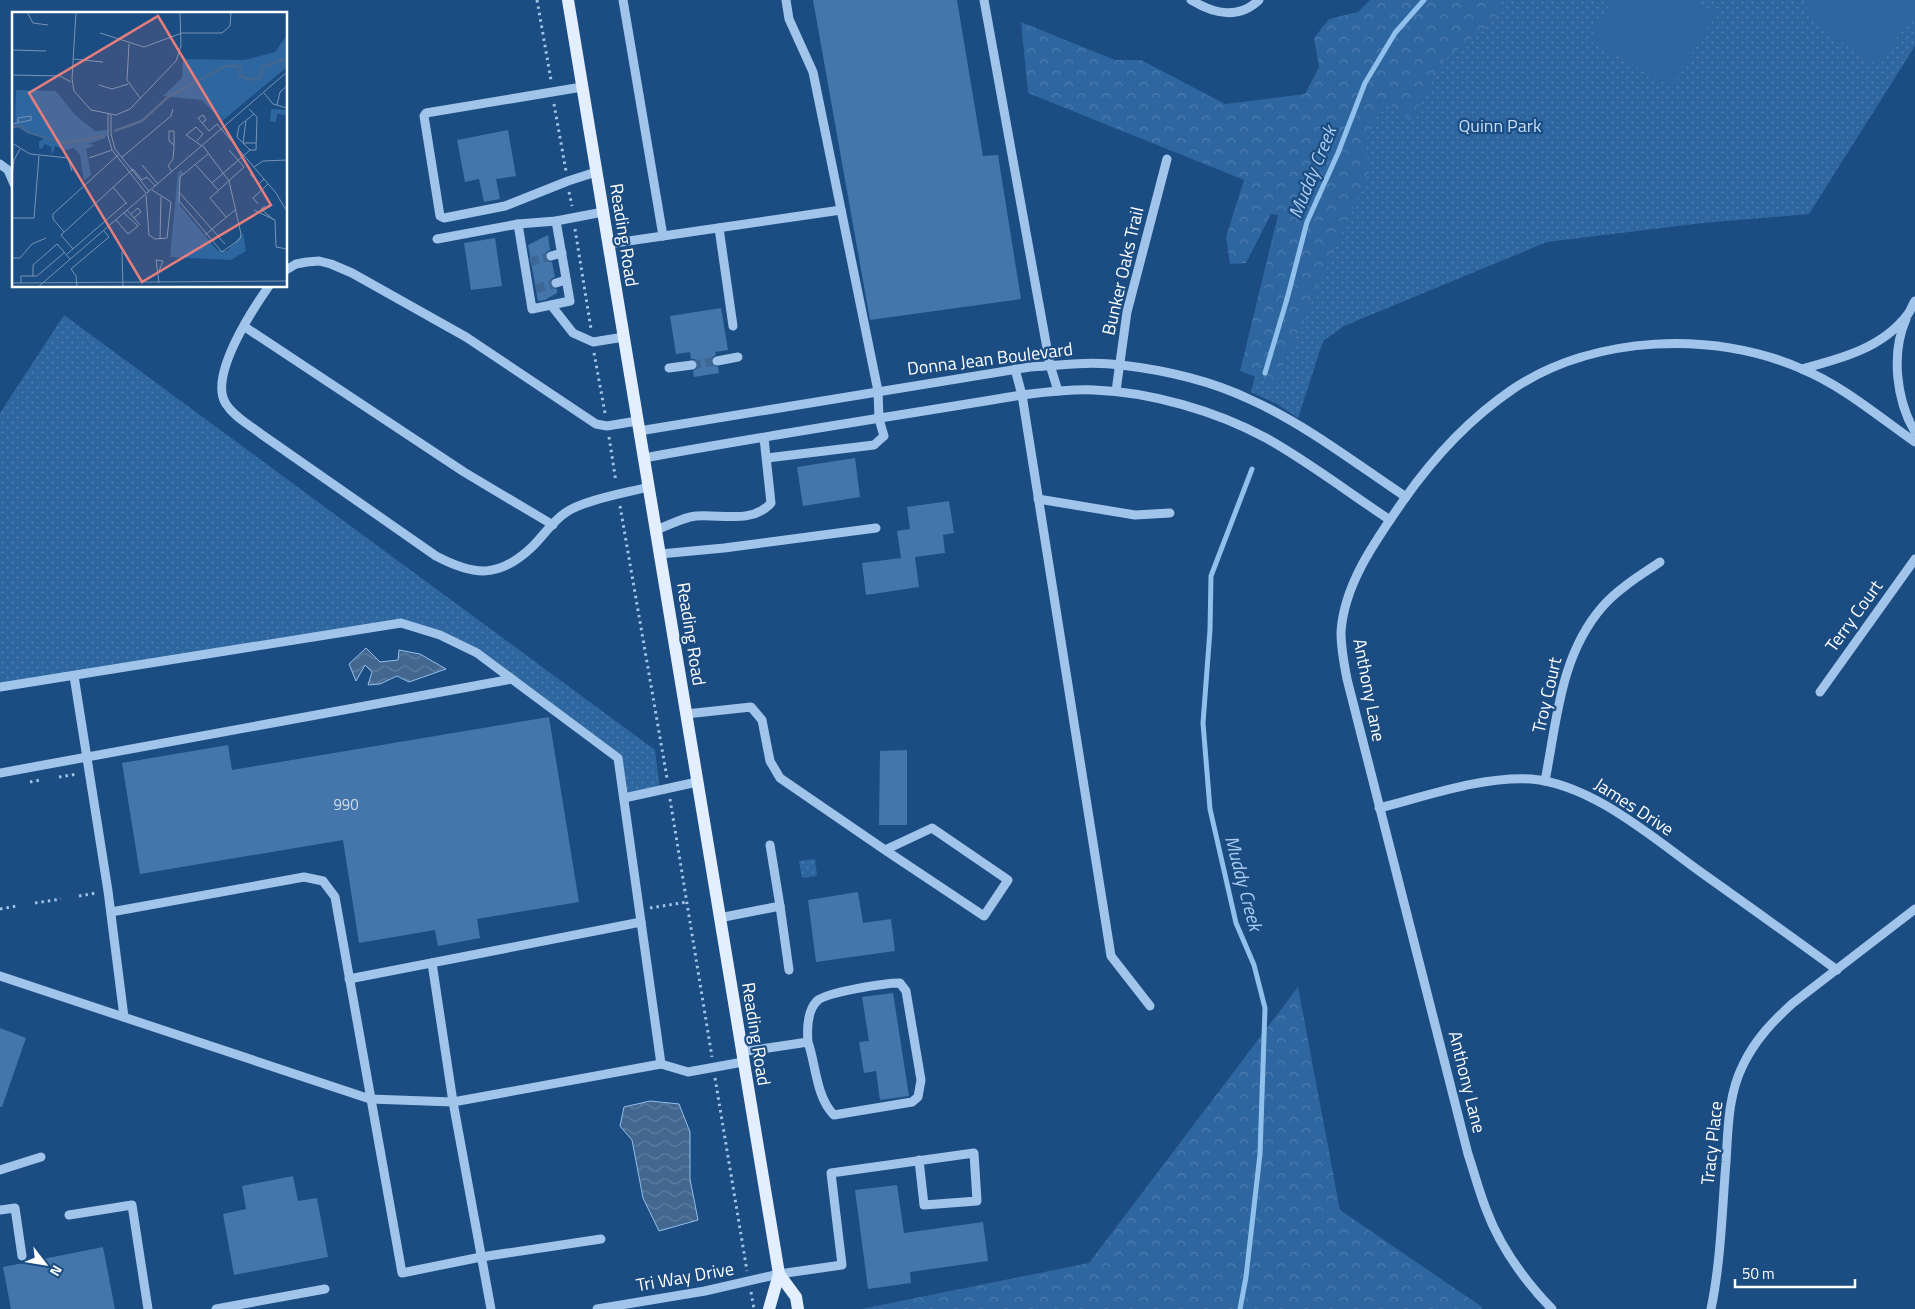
<svg xmlns="http://www.w3.org/2000/svg" width="1915" height="1309" viewBox="0 0 1915 1309" font-family="'Titillium Web',sans-serif">
<defs>
<pattern id="green-dots" width="8" height="8" patternUnits="userSpaceOnUse" patternTransform="scale(1.25)"><rect width="8" height="8" fill="#2e66a0"/><path d="M2 2h.1M6 6h.1" fill="none" stroke="#4d7dae" stroke-width="1.8" stroke-linecap="round"/></pattern>
<pattern id="forest-crowns" width="20" height="18" patternUnits="userSpaceOnUse" patternTransform="scale(1.25)"><rect width="20" height="18" fill="#2e66a0"/><path d="M2 6a3 3 0 1 1 6 0M12 15a3 3 0 1 1 6 0" fill="none" stroke="#4d7dae"/></pattern>
<pattern id="water-waves" width="16" height="10" patternUnits="userSpaceOnUse" patternTransform="scale(1.25)"><rect width="16" height="10" fill="#43678f"/><path d="M0 5q4-4 8 0t8 0" fill="none" stroke="#5f7ea0"/></pattern>
</defs>
<rect width="100%" height="100%" fill="#1b4c82"/>
<g fill="url(#green-dots)">
<path d="M1442 0H1915V46L1809 214 1703 223 1547 242 1344 326 1323 341 1298 418 1277 404 1251 392 1300 198Z"/>
<path d="M64 315 655 750 660 790 624 798 618 758 477 653 401 623 0 687V413Z"/>
<path d="M815 859 817 876 802 878 799 861Z"/>
</g>
<g fill="url(#forest-crowns)">
<path d="M1370 0H1501L1495 20 1444 60 1411 121 1385 99 1362 149 1372 165 1275 384 1240 371 1278 215 1271 214 1246 263 1230 264 1226 237 1244 180 1028 93 1021 22 1115 60H1141L1225 104 1305 94 1319 67 1314 38 1329 19 1358 12Z"/>
<path d="M1298 987 1340 1210 1482 1307 1481 1309H861L1089 1263Z"/>
</g>
<g fill="#2e66a0">
<path d="M1612 0H1695L1716 13 1672 87 1589 40Z"/>
<path d="M1804 0H1915V10L1878 66 1814 24Z"/>
</g>
<g fill="url(#water-waves)" stroke="#92c0ec">
<path d="M366 648 380 662 398 660 399 650 420 654 446 669 409 682 397 676 380 684 368 685 372 672 365 665 356 681 349 664Z"/>
<path d="M650 1101 679 1104 690 1132V1179L698 1220 659 1231 643 1198 632 1140 620 1126 624 1107Z"/>
</g>
<g fill="none" stroke-linecap="round" stroke-linejoin="round">
<g stroke="#92c0ec" stroke-width="5">
<path d="M1265 373 1287 299 1307 222 1338 153 1365 83 1395 33 1424 0"/>
<path d="M1240 1309 1246 1277 1260 1154 1265 1008 1254 965 1236 923 1210 809 1203 723 1210 630 1211 576 1252 469"/>
</g>
</g>
<g fill="#4476ab">
<path d="M813 0H957L983 156 998 155 1021 299 870 320Z"/>
<path d="M508 130 516 176 496 179 500 199 484 202 479 179 465 182 457 140Z"/>
<path d="M548 235 550 250 546 252 545 257 547 261 552 262 555 277 551 279 550 284 552 288 557 289V293L545 300 538 301 528 245Z"/>
<path d="M495 238 502 286 471 290 464 243Z"/>
<path d="M721 308 728 350 715 352 716 355 711 358 712 365 718 367 719 373 694 377 693 371 698 368V364L695 359H691L690 352 676 354 670 316Z"/>
<path d="M855 458 860 497 803 506 797 467Z"/>
<path d="M949 501 954 533 943 535 945 553 915 557 919 587 866 595 862 563 901 558 897 531 910 529 907 507Z"/>
<path d="M549 717 579 902 477 919 480 938 438 946 435 930 359 943 343 840 140 874 122 763 228 745 232 770Z"/>
<path d="M907 750V825H879L880 751Z"/>
<path d="M858 892 863 923 891 919 895 951 816 962 808 900Z"/>
<path d="M893 993 909 1096 880 1100 876 1071 864 1073 859 1042 869 1041 862 997Z"/>
<path d="M0 1028 26 1038 2 1107H0Z"/>
<path d="M293 1176 298 1201 317 1198 328 1257 234 1275 223 1214 246 1209 242 1186Z"/>
<path d="M897 1185 904 1233 983 1222 988 1261 910 1272 911 1283 868 1289 855 1190Z"/>
<path d="M103 1247 115 1309H11L3 1267Z"/>
</g>
<g fill="none" stroke-linecap="round" stroke-linejoin="round">
<g stroke="#3d6795" stroke-width="9" stroke-dasharray="9 4.5" stroke-linecap="butt">
<path d="M530 262 551 256"/>
<path d="M536 289 556 283"/>
<path d="M692 365 717 361"/>
</g>
<g stroke="#a0c4ea" stroke-width="3" stroke-dasharray="2.5 4" stroke-linecap="butt">
<path d="M537 0 551 80"/>
<path d="M554 104 566 171"/>
<path d="M569 192 572 206"/>
<path d="M575 229 591 329"/>
<path d="M594 353 605 413"/>
<path d="M609 437 616 482"/>
<path d="M620 506 667 778"/>
<path d="M59 777 78 774"/>
<path d="M30 782 40 780"/>
<path d="M670 799 712 1057"/>
<path d="M79 896 96 893"/>
<path d="M35 903 61 899"/>
<path d="M650 908 687 902"/>
<path d="M0 909 17 906"/>
<path d="M715 1078 747 1271"/>
<path d="M751 1292 754 1309"/>
</g>
<g stroke="#a0c4ea" stroke-width="9">
<path d="M623 0 663 236"/>
<path d="M984 0 1050 365 1058 391"/>
<path d="M1191 0C1214 14 1238 20 1259 0"/>
<path d="M582 87 426 113 424 116 440 216 444 218 505 206 568 181 596 172"/>
<path d="M0 164 8 170 14 184"/>
<path d="M518 224 532 309 570 301 556 221"/>
<path d="M719 228 733 326"/>
<path d="M437 239 518 224 556 221 603 212"/>
<path d="M608 244 841 210"/>
<path d="M551 256 562 253"/>
<path d="M286 270 296 264 307 262 319 261 331 264 352 273 466 337 596 424 607 426 637 421"/>
<path d="M556 283 566 280"/>
<path d="M269 286C252 310 208 377 226 404 234 417 250 425 261 434L436 556C474 576 499 579 533 546 543 536 552 522 565 513 583 500 626 493 648 487"/>
<path d="M551 305 573 333 593 342 624 337"/>
<path d="M1906 319C1891 353 1896 400 1915 432"/>
<path d="M245 327 464 472 553 525"/>
<path d="M717 361 738 357"/>
<path d="M669 368 692 365"/>
<path d="M1015 369 1022 395 1111 956 1150 1006"/>
<path d="M1802 369C1840 359 1883 348 1908 314 1911 310 1912 305 1915 301"/>
<path d="M1116 391 1127 312 1167 159"/>
<path d="M639 431 1030 367C1060 365 1091 361 1121 365 1164 370 1209 380 1249 399 1305 424 1355 463 1406 497"/>
<path d="M644 458C769 435 896 416 1022 395 1046 392 1070 389 1094 390 1151 392 1216 411 1266 438 1309 462 1349 493 1390 520"/>
<path d="M767 458 874 445 884 436 879 419 878 391 813 72 789 19 786 0"/>
<path d="M1038 499 1135 515 1170 513"/>
<path d="M656 530C668 526 683 517 696 516 721 514 753 524 771 503L764 438"/>
<path d="M660 554 724 548 876 528"/>
<path d="M74 676 108 891 124 1017"/>
<path d="M0 687 401 623 440 635 477 653 618 758 661 1064"/>
<path d="M1820 692 1915 559"/>
<path d="M686 714 751 707 762 720 770 761 780 778 885 850 984 916 1008 880 932 828 885 850"/>
<path d="M0 773 512 679"/>
<path d="M1545 781C1557 720 1560 655 1603 606 1619 588 1641 575 1660 562"/>
<path d="M624 798 697 782"/>
<path d="M1379 808C1427 796 1483 776 1531 779 1592 784 1653 838 1702 873 1747 905 1792 937 1837 970"/>
<path d="M780 906 789 970"/>
<path d="M111 912 304 877 323 881 335 897 402 1273 481 1257 601 1239"/>
<path d="M719 918 780 906 770 845"/>
<path d="M432 963 453 1102 491 1309"/>
<path d="M0 976 370 1099 453 1102 661 1064 688 1072 743 1062"/>
<path d="M349 979 641 922"/>
<path d="M741 1052 808 1042C807 1030 807 1011 817 1001 826 992 886 983 900 983L906 991 921 1080 918 1097 912 1102 834 1115C816 1097 816 1065 808 1042"/>
<path d="M0 1170 41 1157"/>
<path d="M0 1210 15 1208 22 1256"/>
<path d="M69 1215 132 1205 148 1309"/>
<path d="M216 1309 325 1289"/>
<path d="M597 1309 705 1291 779 1274 842 1265 831 1173 974 1153 977 1201 924 1205 919 1160"/>
<path d="M1552 1309C1524 1280 1500 1247 1486 1209 1479 1191 1474 1172 1468 1154L1347 679C1344 664 1341 648 1341 632 1344 584 1376 540 1403 501 1433 458 1469 419 1513 389 1594 335 1714 330 1802 369 1843 386 1879 417 1915 442"/>
<path d="M1711 1309C1721 1261 1722 1210 1726 1162 1728 1129 1728 1095 1743 1065 1755 1040 1772 1022 1793 1003L1915 909"/>
</g>
<g stroke="#e3effe" stroke-width="12">
<path d="M568 0 779 1274 796 1297 798 1309"/>
<path d="M769 1309 779 1274"/>
</g>
</g>
<g text-anchor="middle" stroke-width="4.5" stroke-linejoin="round" paint-order="stroke">
<g font-size="15" fill="#d0ddea">
<text x="346" y="810">990</text>
</g>
<g font-size="18" fill="#c4def8" stroke="#1b4c82">
<text x="1500" y="132">Quinn Park</text>
</g>
<g font-size="18" fill="#fff" stroke="#1b4c82">
<text transform="translate(624 235) rotate(81)" y="6">Reading Road</text>
<text transform="translate(1123 271) rotate(-77)" y="6">Bunker Oaks Trail</text>
<text transform="translate(990 359) rotate(-7)" y="6">Donna Jean Boulevard</text>
<text transform="translate(1854 616) rotate(-54)" y="6">Terry Court</text>
<text transform="translate(691 634) rotate(81)" y="6">Reading Road</text>
<text transform="translate(1369 690) rotate(79)" y="6">Anthony Lane</text>
<text transform="translate(1547 695) rotate(-77)" y="6">Troy Court</text>
<text transform="translate(1634 807) rotate(33)" y="6">James Drive</text>
<text transform="translate(756 1034) rotate(81)" y="6">Reading Road</text>
<text transform="translate(1467 1082) rotate(76)" y="6">Anthony Lane</text>
<text transform="translate(1712 1143) rotate(-84)" y="6">Tracy Place</text>
<text transform="translate(685 1277) rotate(-10)" y="6">Tri Way Drive</text>
</g>
<g font-size="19" font-style="italic" fill="#abcef2" stroke="#1b4c82">
<text transform="translate(1312 172) rotate(-68)" y="7">Muddy Creek</text>
<text transform="translate(1244 883) rotate(75)" y="7">Muddy Creek</text>
</g>
</g>
<g transform="translate(12 12)">
<rect width="275" height="275" fill="#1b4c82"/>
<path d="M4 78 44 79 63 103 83 119 95 118V124L73 130 39 127 11 118 3 114ZM169 158 172 162 168 165V194L205 238 215 239 231 221 234 239 219 248 158 245 166 161Z" fill="#2e66a0"/>
<path d="M275 23V55L210 109 190 88 151 84 170 66 171 47 232 48 263 40ZM44 122 59 124 58 128 93 122V126L76 132 83 133 74 137 79 163 72 168 68 143 62 136 53 138 43 134 40 144 39 135 33 132 30 137 27 136V130L34 125Z" fill="#2e66a0"/>
<path d="M6 80 25 81V90L21 96 6 99ZM259 97 275 98V111L274 103 265 102 264 110 258 109Z" fill="#2e66a0"/>
<path fill="none" stroke="#43678f" stroke-width="2.5" d="M0 115 9 114 15 120 51 131 92 124M102 119 130 109 155 86 213 54H224L228 56V64L239 68 248 65 251 55 275 46"/>
<path fill="none" stroke="#7694b4" stroke-width="1" d="M15 0 21 11 36 13M64 0 60 67 62 79 79 98 104 103 118 97 164 49 169 34 168 0M88 21 132 35 170 21H210L218 14 219 0M117 32 115 68 128 86M0 38 34 39M61 47 91 50M0 63 48 64 59 70M87 73 100 77 116 72M252 81 261 92 275 96M265 93 268 80 275 74M237 97 245 105 244 138H238L225 125 227 114 242 102M96 102V124L100 138 134 181M99 102V122L103 137 137 179M234 109 231 131H244M190 111 194 108 191 103 186 106 197 119 205 112 264 181 274 198M0 112 19 108V104L6 106V110M185 129 191 122 184 115 174 123 190 134M0 131 18 142 56 146 60 159M191 134 217 169 229 222 228 227 210 240 167 189 168 165 196 142M77 146 100 138M109 146 159 104 161 97M183 152 206 178M130 153 146 172M242 155 251 149 275 148M160 160 156 154 161 147 162 135V119H157V129L162 133M238 162 247 172 252 167M0 167 2 148 8 137M130 168 135 165 143 174M200 171 238 138M101 175 115 192M167 180 213 232M134 183 137 223 143 227 155 226 159 190 140 178M246 192 241 186 256 172M253 194 249 197 262 208M115 198 128 213M242 198 263 208M119 202 126 196 129 200 122 206M214 205 198 186 232 155 217 138M0 206H22L27 144M104 208 116 222 126 214 112 201M263 208 264 235 275 237M52 220 41 207V202L106 143M193 223 223 198M148 227 149 185M61 237 49 223 121 157 130 168M110 240 111 275M55 242 114 191M0 246H8L20 232 34 226M147 259 151 249 144 248 147 271M21 264V253L45 232 58 247M0 271 275 269M9 271V264H25L53 240M26 275 275 60M65 275 64 264 59 257 97 225 92 219"/>
<path fill="#e67e7e" fill-opacity="0.15" stroke="#e67e7e" stroke-width="2.5" d="M146 4 259 193 130 270 17 81Z"/>
<rect width="275" height="275" fill="none" stroke="#fff" stroke-width="2.5"/>
</g>
<g transform="translate(45 1264) rotate(121)" stroke="#1b4c82" stroke-width="4" paint-order="stroke">
<path d="M0-4L9 19L0 12L-9 19Z" fill="#ffffff"/>
<text y="-8" font-size="14" font-weight="bold" text-anchor="middle" fill="#ffffff">N</text>
</g>
<path d="M1735 1279v8h120v-8" fill="none" stroke="#ffffff" stroke-width="2.5"/>
<text x="1742" y="1279" font-size="15" fill="#ffffff" stroke="#1b4c82" stroke-width="4" paint-order="stroke">50 m</text>
</svg>
